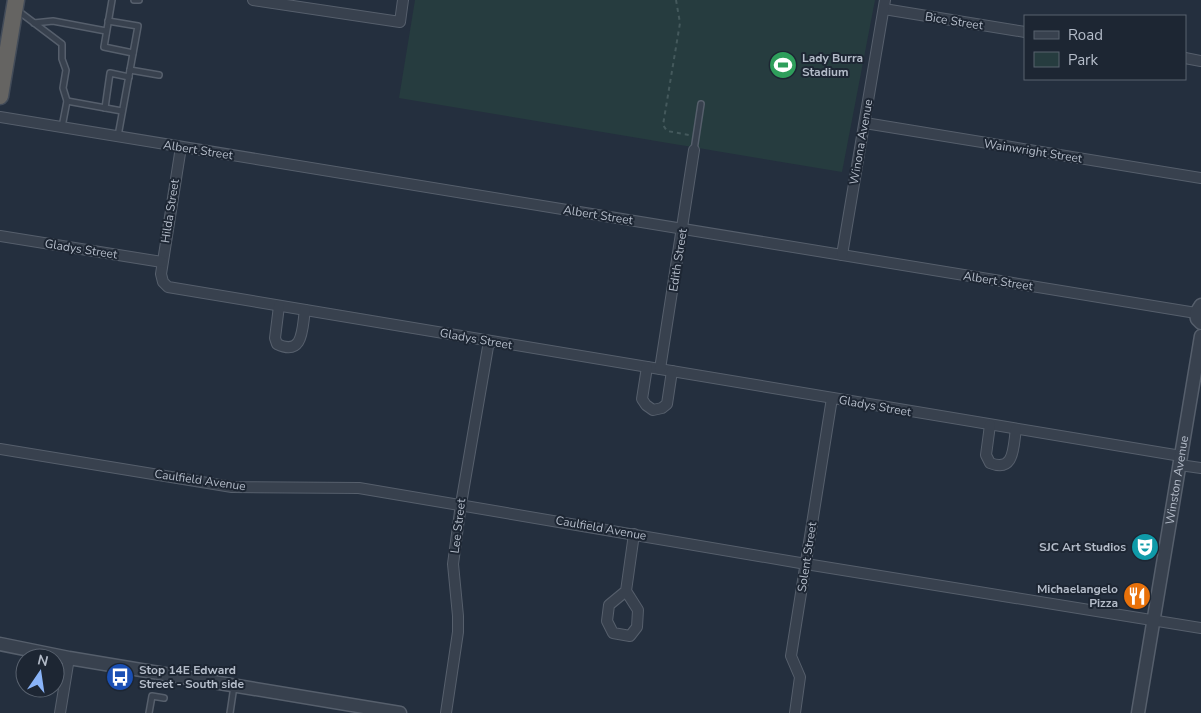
<svg xmlns="http://www.w3.org/2000/svg" width="1201" height="713" viewBox="0 0 1201 713" font-family="'Nunito Sans',sans-serif">
<rect width="100%" height="100%" fill="#242f3e"/>
<path fill="#263c3f" d="M415 0H875L842 172 399 98Z"/>
<g fill="none" stroke-linecap="round" stroke-linejoin="round">
<g stroke="#565f6c" stroke-width="8">
<g id="service">
<path d="M112 0 104 47 133 53"/>
<path d="M134 0H139"/>
<path d="M17 10 62 44V59L66 70 63 88 67 101"/>
<path d="M108 21 138 26 118 136"/>
<path d="M34 23 53 21 106 31"/>
<path d="M130 70 159 75"/>
<path d="M105 108 110 73 129 77"/>
<path d="M62 127 67 101 122 111"/>
<path d="M694 150 701 104"/>
<path d="M149 713 152 696 164 698"/>
<path d="M230 713 234 686"/>
</g>
</g>
<g stroke="#565f6c" stroke-width="12">
<g id="minor">
<path d="M253 0 400 22 403 0"/>
<path d="M884 9 1025 32"/>
<path d="M1185 58 1201 61"/>
<path d="M0 117 1196 313"/>
<path d="M865 123 1201 178"/>
<path d="M181 147 161 274 163 282 168 287 1181 456"/>
<path d="M0 236 162 262"/>
<path d="M842 255 885 0"/>
<path d="M279 306 275 338 277 344C304 357 302 328 305 310"/>
<path d="M647 367 642 399 646 405 653 410 662 408 667 404 672 371"/>
<path d="M660 369 694 150"/>
<path d="M990 425 986 455 990 463C1015 473 1013 447 1016 429"/>
<path d="M0 449 232 487 359 488 806 564 1201 628"/>
<path d="M1180 465 1201 468"/>
<path d="M626 591 609 605 607 621 613 633 630 636 637 627 638 610 626 591 634 534"/>
<path d="M60 713 69 658"/>
<path d="M446 713 458 632V616L453 564 461 504 489 341"/>
<path d="M795 713 800 677 791 656 832 398"/>
</g>
</g>
<g stroke="#565f6c" stroke-width="15">
<g id="tertiary">
<path d="M1201 305 1196 313 1197 319 1201 323"/>
<path d="M0 644 69 658 400 713"/>
<path id="s1" d="M1138 713 1201 336"/>
</g>
</g>
<g stroke="#434c59" stroke-width="19">
<path id="trunk" d="M0 96 16 0"/>
</g>
<path stroke="#44595c" stroke-width="2" stroke-dasharray="4 4" stroke-linecap="butt" d="M676 0 680 23 663 125 667 131 689 135"/>
<use href="#service" stroke="#38414e" stroke-width="5"/>
<use href="#minor" stroke="#38414e" stroke-width="10"/>
<use href="#tertiary" stroke="#38414e" stroke-width="12"/>
<use href="#trunk" stroke="#656462" stroke-width="16"/>
</g>
<defs>
<g id="stadium-disc" transform="scale(1.4375)"><circle r="9.5" fill="#2e9e5b" stroke="#1d2633"/><path d="M0-5a6.5 5 0 1 0 0 10a6.5 5 0 1 0 0-10ZM-3.5-1.8h7v3.6h-7Z" fill="#fff"/></g>
<g id="theatre-disc" transform="scale(1.4375)"><circle r="9.5" fill="#0f9aa8" stroke="#1d2633"/><path d="M-5-5.5Q0-4 5-5.5V0Q5 5 0 6Q-5 5-5 0ZM-3.3-2.5H-1v1.5H-3.3ZM1-2.5H3.3v1.5H1ZM-2.8 1Q0 5.5 2.8 1Z" fill="#fff"/></g>
<g id="restaurant-disc" transform="scale(1.4375)"><circle r="9.5" fill="#e8710a" stroke="#1d2633"/><path d="M-5-6h1v4h1v-4h1v4h1v-4h1v5L-1.5 .5V6h-2V.5L-5-1ZM5-6V6H3V1.5H1.5Q1.5-4 5-6Z" fill="#fff"/></g>
<g id="bus-disc" transform="scale(1.4375)"><circle r="9.5" fill="#1a4fb4" stroke="#1d2633"/><path d="M-5-6H5V4H4V6H2V4H-2V6H-4V4H-5ZM-3.5-4V0h7V-4ZM-3.5 1.2v1.5H-2V1.2ZM2 1.2v1.5H3.5V1.2Z" fill="#fff"/></g>
</defs>
<g fill-rule="evenodd">
<use href="#stadium-disc" x="783" y="65"/>
<use href="#theatre-disc" x="1145" y="547"/>
<use href="#restaurant-disc" x="1137" y="596"/>
<use href="#bus-disc" x="120" y="677"/>
</g>
<g text-anchor="middle" stroke-width="4" stroke-linejoin="round" paint-order="stroke">
<g font-size="12" fill="#b4bcc9" stroke="#1d2633">
<text transform="translate(954 21) rotate(9)" y="4">Bice Street</text>
<text transform="translate(861 142) rotate(-80)" y="4">Winona Avenue</text>
<text transform="translate(198 150) rotate(9)" y="4">Albert Street</text>
<text transform="translate(1033 151) rotate(9)" y="4">Wainwright Street</text>
<text transform="translate(170 211) rotate(-81)" y="4">Hilda Street</text>
<text transform="translate(598 215) rotate(9)" y="4">Albert Street</text>
<text transform="translate(81 249) rotate(9)" y="4">Gladys Street</text>
<text transform="translate(678 260) rotate(-81)" y="4">Edith Street</text>
<text transform="translate(998 281) rotate(9)" y="4">Albert Street</text>
<text transform="translate(476 339) rotate(10)" y="4">Gladys Street</text>
<text transform="translate(875 406) rotate(10)" y="4">Gladys Street</text>
<text transform="translate(200 480) rotate(8)" y="4">Caulfield Avenue</text>
<text dy="4" stroke="none"><textPath href="#s1" startOffset="236">Winston Avenue</textPath></text>
<text transform="translate(458 526) rotate(-83)" y="4">Lee Street</text>
<text transform="translate(601 528) rotate(10)" y="4">Caulfield Avenue</text>
<text transform="translate(807 557) rotate(-81)" y="4">Solent Street</text>
</g>
<g font-size="12" font-weight="bold" fill="#b4bcc9" stroke="#1d2633" text-anchor="start">
<text x="802" y="62">Lady Burra<tspan x="802" dy="14">Stadium</tspan></text>
<text x="1126" y="551" text-anchor="end">SJC Art Studios</text>
<text x="1118" y="593" text-anchor="end">Michaelangelo<tspan x="1118" dy="14">Pizza</tspan></text>
<text x="139" y="674">Stop 14E Edward<tspan x="139" dy="14">Street - South side</tspan></text>
</g>
</g>
<rect x="1024" y="15" width="162" height="65" fill="#1d2633" stroke="#59626f"/>
<rect x="1034" y="31" width="25" height="8" fill="#38414e" stroke="#59626f"/>
<text x="1068" y="40" font-size="15" fill="#b4bcc9">Road</text>
<rect x="1034" y="52" width="25" height="15" fill="#263c3f" stroke="#59626f"/>
<text x="1068" y="65" font-size="15" fill="#b4bcc9">Park</text>
<g transform="translate(40 673) rotate(13)"><circle r="24" fill="#1d2633" stroke="#59626f"/>
<path d="M0-4L9 19L0 12L-9 19Z" fill="#8ab4f8"/>
<text y="-8" font-size="14" font-weight="bold" text-anchor="middle" fill="#b4bcc9">N</text>
</g>
</svg>
